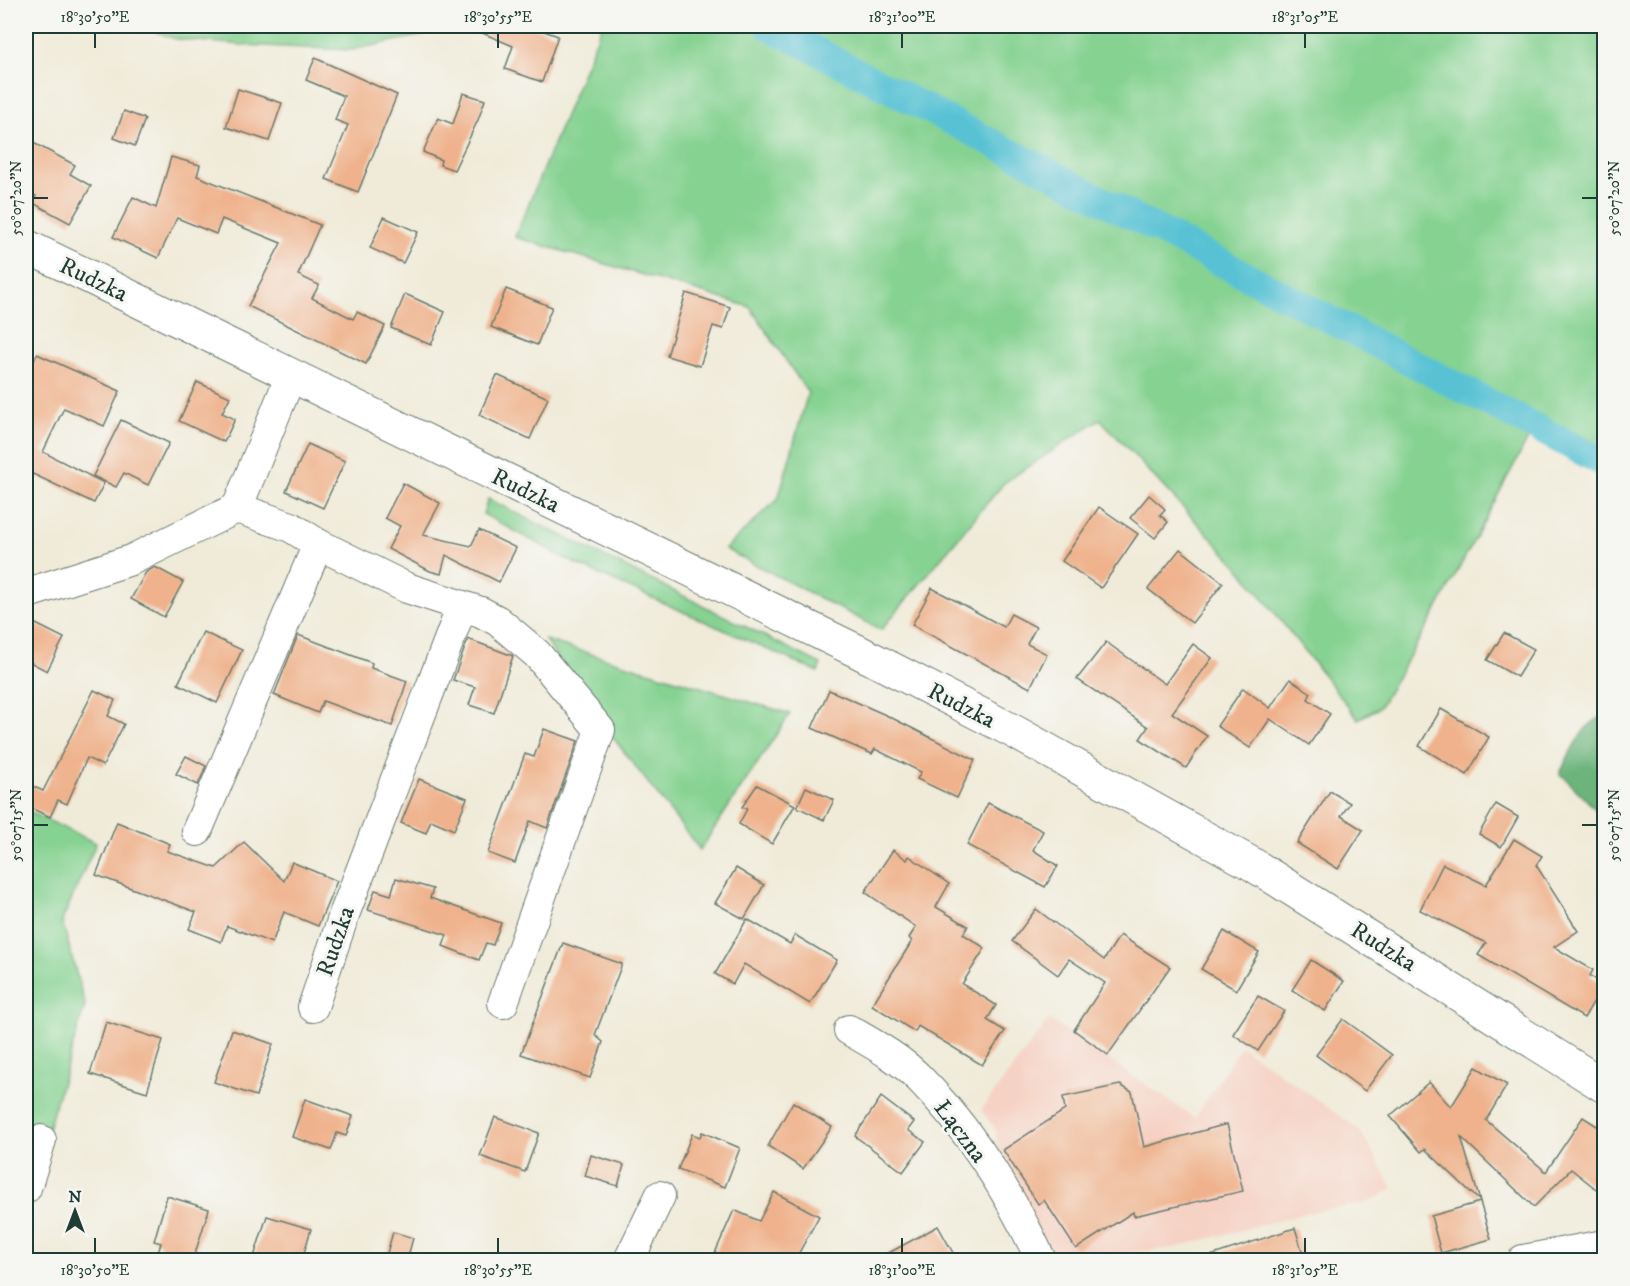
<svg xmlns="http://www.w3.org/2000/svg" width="1630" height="1286" viewBox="0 0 1630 1286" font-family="'IM FELL DW Pica',serif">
<rect width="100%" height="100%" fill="#f6f6f2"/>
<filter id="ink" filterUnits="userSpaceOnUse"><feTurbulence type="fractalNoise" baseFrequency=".0167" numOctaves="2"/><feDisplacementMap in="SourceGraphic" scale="12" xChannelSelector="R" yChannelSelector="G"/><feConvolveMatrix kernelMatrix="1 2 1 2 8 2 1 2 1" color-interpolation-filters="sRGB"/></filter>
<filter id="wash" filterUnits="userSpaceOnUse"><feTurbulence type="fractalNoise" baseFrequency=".008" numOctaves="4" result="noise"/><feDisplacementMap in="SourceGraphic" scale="24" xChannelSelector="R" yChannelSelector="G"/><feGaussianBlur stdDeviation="1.35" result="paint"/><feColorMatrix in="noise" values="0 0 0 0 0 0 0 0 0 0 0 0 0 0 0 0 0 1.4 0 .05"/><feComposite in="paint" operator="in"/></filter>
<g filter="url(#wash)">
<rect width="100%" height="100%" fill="#f0ebd9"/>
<path fill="#f6d2c4" d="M1049 1019 1195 1118 1241 1046 1360 1130 1393 1188 1368 1203 1311 1212 1173 1248 1106 1255 1094 1260H1054L997 1161 996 1130 981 1110Z"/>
<g fill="#85d291" stroke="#528862" stroke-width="1.5">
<path d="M139 26H432L427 34 352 50 242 45 176 39Z"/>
<path d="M602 26H1604V472L1530 435 1438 608 1379 708 1358 719 1241 570 1100 419 1004 483 881 630 725 549 778 499 808 393 750 307 515 237Z"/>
<path d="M488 499 821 664 818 672 576 564 483 514Z"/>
<path d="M545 640 790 714 700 850 611 735Z"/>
<path d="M26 810 96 843 62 921 85 1005 48 1129 26 1132Z"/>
</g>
<path fill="#6cb47b" stroke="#467858" stroke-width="1.5" d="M1604 716V818L1560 773C1572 750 1580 726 1604 716Z"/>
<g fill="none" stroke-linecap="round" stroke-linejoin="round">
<path stroke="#58c2d4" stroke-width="28" d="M769 26 1604 463"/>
</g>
<g id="blocks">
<g fill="#efb28c">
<path d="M466 26H530L558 36 542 82 505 69 513 46Z"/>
<path d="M315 58 397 95 358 192 326 179 348 125 335 120 344 96 306 80Z"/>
<path d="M238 89 282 103 269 141 226 127Z"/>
<path d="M463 93 485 100 478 120 454 170 440 165 441 160 423 152 438 118 453 124Z"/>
<path d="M124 111 145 119 135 146 114 138Z"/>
<path d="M26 139 75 165 70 174 91 186 70 223 33 203 36 196 26 190Z"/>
<path d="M171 157 200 165 197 176 320 225 298 275 319 285 312 298 353 319 357 312 385 326 366 364 248 306 281 243 222 219 216 234 177 218 158 258 113 237 133 197 156 208Z"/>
<path d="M384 217 418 232 403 263 370 248Z"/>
<path d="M506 289 552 307 537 345 491 327Z"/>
<path d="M686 293 730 307 723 329 713 326 700 366 667 356Z"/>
<path d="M405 294 445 312 431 345 391 328Z"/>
<path d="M37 354 120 391 104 426 64 408 43 452 104 483 94 503 33 474 26 489V379Z"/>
<path d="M497 375 548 398 530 439 479 415Z"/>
<path d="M197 382 230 397 222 413 235 419 224 442 179 421Z"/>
<path d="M121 420 169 443 148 485 124 473 116 487 93 476Z"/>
<path d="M308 444 345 461 323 508 286 491Z"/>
<path d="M403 483 440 503 423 535 471 546 479 530 516 548 499 582 446 555 441 574 430 571 388 549 400 526 385 518Z"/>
<path d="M1149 495 1165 509 1160 515 1168 522 1155 538 1130 518Z"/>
<path d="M1099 507 1138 534 1101 588 1062 561Z"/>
<path d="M1180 549 1223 583 1192 623 1148 589Z"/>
<path d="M155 567 183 582 164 617 131 599 146 572Z"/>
<path d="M932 588 1004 627 1011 614 1036 627 1027 644 1047 654 1030 688 912 625Z"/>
<path d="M34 623 64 638 47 671 26 660V639Z"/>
<path d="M203 632 242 650 217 703 178 684Z"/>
<path d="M1504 633 1534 649 1517 677 1487 660Z"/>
<path d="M298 635 372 663 371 668 407 681 392 726 323 701 318 713 274 695Z"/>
<path d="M468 639 513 656 494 713 469 705 475 687 453 680Z"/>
<path d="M1106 642 1165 684 1193 644 1212 658 1172 713 1207 736 1186 768 1140 739 1148 727 1077 679Z"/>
<path d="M1290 679 1311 693 1308 699 1330 714 1309 745 1270 719 1250 748 1217 726 1243 688 1270 708Z"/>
<path d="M94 690 115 700 108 716 124 724 103 766 87 758 67 804 58 800 50 817 26 806V783L43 791Z"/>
<path d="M829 690 888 716 975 760 957 798 917 779 921 772 875 749 872 754 812 728Z"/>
<path d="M1441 709 1489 737 1467 775 1419 746Z"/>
<path d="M544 729 578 741 547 828 530 821 515 863 488 853 525 754 534 757Z"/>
<path d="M186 756 206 766 198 785 176 774Z"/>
<path d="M419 779 467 798 454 830 431 820 426 833 401 823Z"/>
<path d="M757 785 795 805 772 844 739 824 747 809 742 807Z"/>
<path d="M806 787 834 800 824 820 797 807Z"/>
<path d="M1330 791 1350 803 1341 816 1363 830 1338 869 1297 843Z"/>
<path d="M988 803 1043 831 1033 850 1058 866 1045 887 967 845Z"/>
<path d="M1496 804 1518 817 1501 847 1479 834Z"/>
<path d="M117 822 170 844 167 851 216 868 244 842 284 881 292 862 337 881 318 926 284 912 272 943 227 926 221 942 189 929 196 912 96 875Z"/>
<path d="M1514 839 1542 856 1536 865 1578 931 1554 947 1593 970 1590 976 1604 984 1584 1018 1478 955 1486 943 1420 910 1443 864 1486 885Z"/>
<path d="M893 850 907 860 909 856 949 884 936 907 968 926 963 934 985 948 962 984 996 1005 987 1020 1005 1031 982 1065 918 1026 915 1032 872 1005 912 941 909 938 916 927 865 892Z"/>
<path d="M736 868 764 885 744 919 715 903Z"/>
<path d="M396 878 433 889 430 898 501 923 493 945 486 943 479 960 443 946 447 935 368 910 375 890 391 895Z"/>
<path d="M1036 909 1104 960 1120 935 1170 967 1108 1055 1074 1030 1105 983 1069 959 1058 975 1012 941Z"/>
<path d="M747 919 790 944 795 935 837 960 810 1004 744 964 733 984 715 974Z"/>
<path d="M1224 931 1259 952 1236 990 1201 969Z"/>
<path d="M563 943 622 964 595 1035 603 1042 590 1078 521 1054Z"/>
<path d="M1311 960 1344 981 1325 1011 1292 990Z"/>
<path d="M1258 996 1284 1011 1258 1051 1233 1034Z"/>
<path d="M1343 1019 1392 1055 1365 1091 1316 1055Z"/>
<path d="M106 1022 163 1040 147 1092 90 1074Z"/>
<path d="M232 1030 273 1044 256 1096 214 1082Z"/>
<path d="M1476 1067 1507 1085 1486 1120 1546 1172 1583 1117 1605 1131V1196L1571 1169 1534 1207 1461 1137 1480 1201 1425 1149 1421 1152 1390 1116 1429 1082 1451 1107Z"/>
<path d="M1120 1085 1132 1092 1144 1147 1227 1124 1243 1191 1134 1216 1133 1212 1076 1249 1044 1200 1038 1204 1003 1150 1065 1110 1063 1097Z"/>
<path d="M881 1097 914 1122 908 1130 925 1142 903 1172 855 1136Z"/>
<path d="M305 1099 353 1116 346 1136 337 1133 331 1150 292 1137Z"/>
<path d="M793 1102 832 1127 803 1169 768 1146Z"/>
<path d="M495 1117 539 1133 525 1172 480 1156Z"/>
<path d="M702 1132 740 1148 725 1187 678 1169 692 1134 700 1137Z"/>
<path d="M591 1155 624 1165 618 1186 585 1176Z"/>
<path d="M774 1192 819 1216 795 1260H716L718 1255 715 1253 734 1210 759 1221Z"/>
<path d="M167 1196 209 1209 193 1260H156L161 1243 154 1241Z"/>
<path d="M1480 1202 1491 1239 1441 1253 1431 1216Z"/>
<path d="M267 1216 311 1229 302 1260H253Z"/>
<path d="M938 1226 957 1260H876Z"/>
<path d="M1295 1228 1305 1260H1207V1257Z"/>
<path d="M393 1232 413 1238 407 1260H385Z"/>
</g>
</g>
</g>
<g filter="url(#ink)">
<use href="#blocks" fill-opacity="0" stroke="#687a6e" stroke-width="1.5"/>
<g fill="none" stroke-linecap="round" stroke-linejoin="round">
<g stroke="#687a6e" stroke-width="32">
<g id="minor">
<path d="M291 375 237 508 291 527 318 544 407 588 481 612 498 621 537 654 600 730 503 1003"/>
<path d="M28 593 131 560 237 508"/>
<path d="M197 831 318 544"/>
<path d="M313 1007 344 915 462 606"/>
<path d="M849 1030C875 1045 901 1059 921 1080 972 1132 1011 1196 1041 1260"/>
<path d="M26 1188 41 1140"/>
<path d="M629 1260 660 1196"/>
<path d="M1523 1260 1604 1245"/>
</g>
</g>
<g stroke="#687a6e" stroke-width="35">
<path id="major" d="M26 246 857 651 1013 731 1252 864 1604 1086"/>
</g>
<use href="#minor" stroke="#fff" stroke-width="30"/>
<use href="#major" stroke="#fff" stroke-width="33"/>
</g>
</g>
<path fill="none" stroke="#1f3d34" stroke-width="2" d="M95 33V48M498 33V48M902 33V48M1305 33V48M33 198H48M1582 198H1597M33 825H48M1582 825H1597M95 1238V1253M498 1238V1253M902 1238V1253M1305 1238V1253"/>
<g text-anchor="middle" stroke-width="6" stroke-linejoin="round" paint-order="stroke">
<g font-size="24" fill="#1f3d34" stroke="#f6f6f2">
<text transform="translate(94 279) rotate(26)" y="8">Rudzka</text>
<text transform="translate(526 490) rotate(26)" y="8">Rudzka</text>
<text transform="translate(962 705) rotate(27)" y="8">Rudzka</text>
<text transform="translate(335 941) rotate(-71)" y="8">Rudzka</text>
<text transform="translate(1384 946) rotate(32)" y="8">Rudzka</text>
<text transform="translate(961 1131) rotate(53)" y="8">Łączna</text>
</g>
</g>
<rect width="1630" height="1286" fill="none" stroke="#f6f6f2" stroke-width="66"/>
<g transform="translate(75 1211)" stroke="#f6f6f2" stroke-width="4.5" paint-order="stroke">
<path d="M0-4.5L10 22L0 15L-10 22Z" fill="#1f3d34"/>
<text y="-9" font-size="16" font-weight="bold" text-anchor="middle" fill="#1f3d34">N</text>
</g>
<rect x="33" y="33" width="1564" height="1220" fill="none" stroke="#1f3d34" stroke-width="2"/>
<g font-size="15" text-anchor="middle" fill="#1f3d34">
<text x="95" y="22">18°30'50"E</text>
<text x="498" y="22">18°30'55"E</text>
<text x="902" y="22">18°31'00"E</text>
<text x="1305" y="22">18°31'05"E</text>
<text transform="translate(16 198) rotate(-90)" y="5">50°07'20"N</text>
<text transform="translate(1614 198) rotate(-90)" y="5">50°07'20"N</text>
<text transform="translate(16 825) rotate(-90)" y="5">50°07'15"N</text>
<text transform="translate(1614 825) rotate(-90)" y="5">50°07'15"N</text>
<text x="95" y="1275">18°30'50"E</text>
<text x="498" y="1275">18°30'55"E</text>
<text x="902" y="1275">18°31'00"E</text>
<text x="1305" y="1275">18°31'05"E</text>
</g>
</svg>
